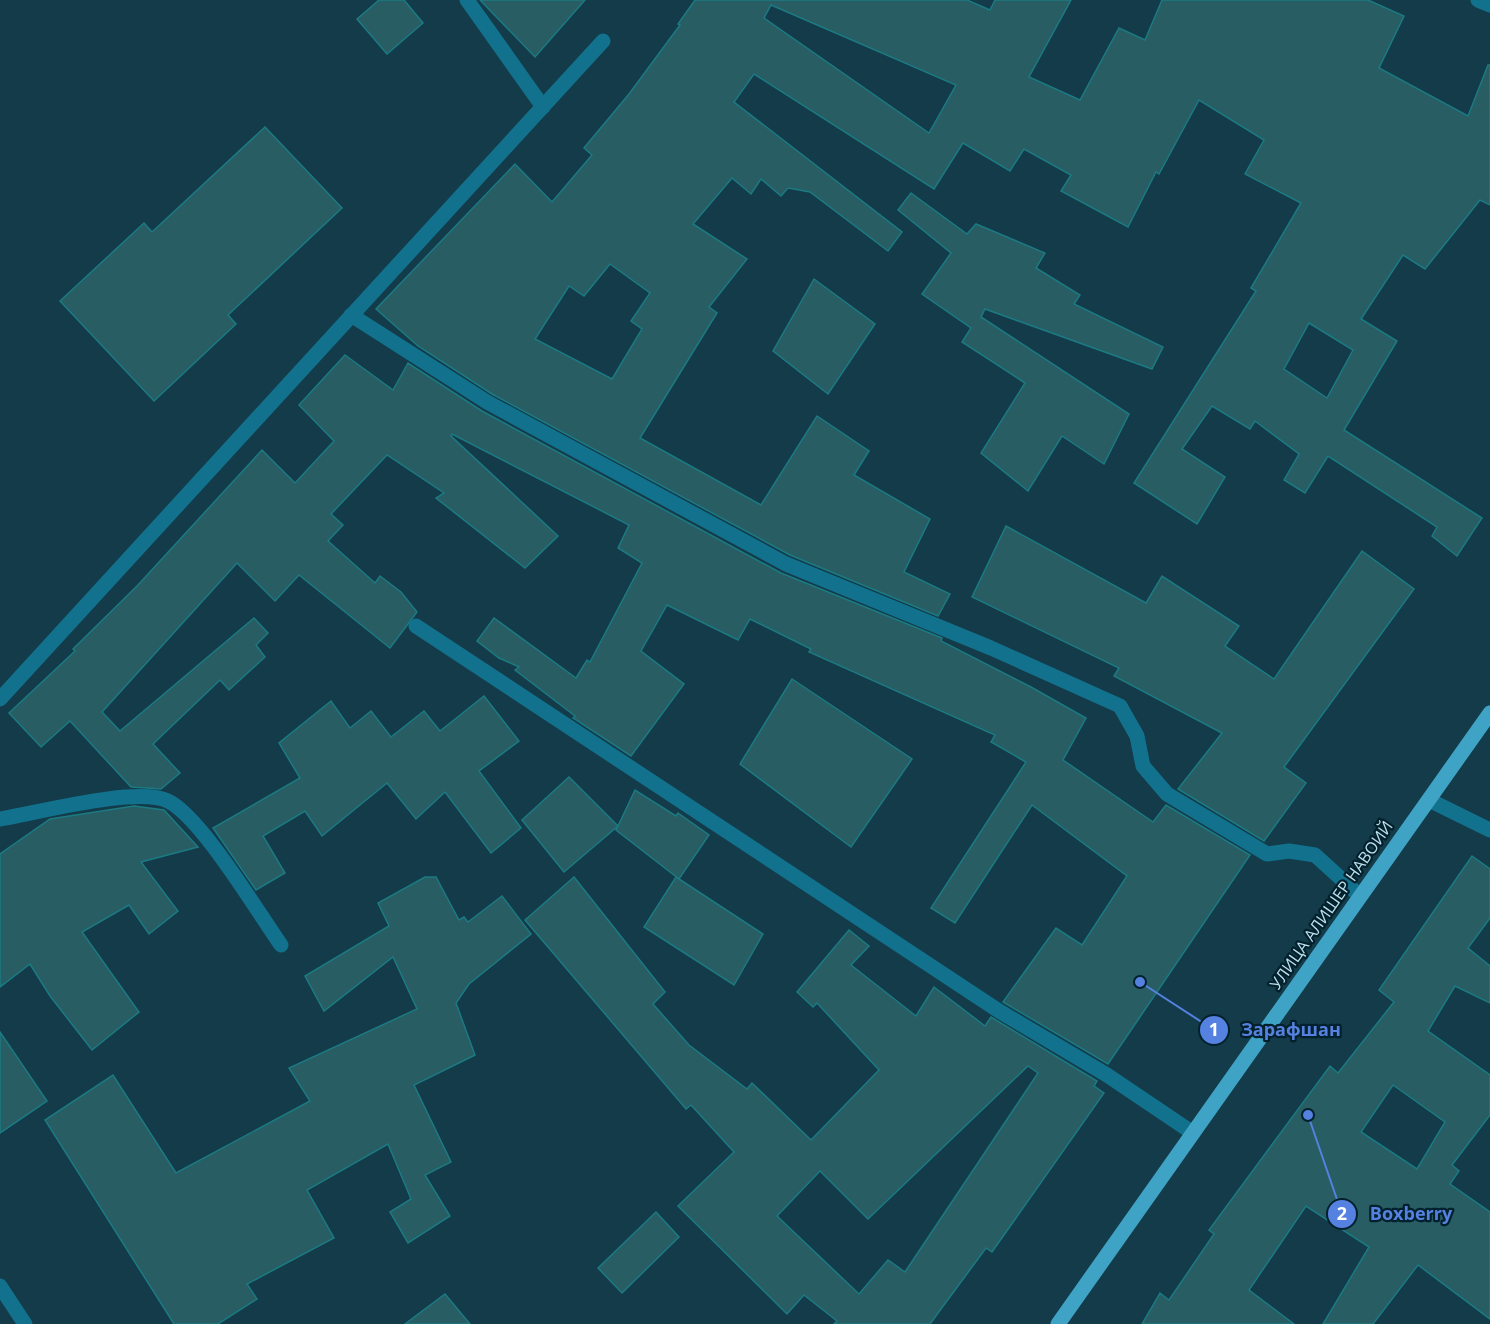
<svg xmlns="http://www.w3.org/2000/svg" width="1490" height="1324" viewBox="0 0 1490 1324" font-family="'Open Sans',sans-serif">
<rect width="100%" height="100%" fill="#133b49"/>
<g fill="#275d63" stroke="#1c7a83" stroke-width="1.5" fill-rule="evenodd">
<path d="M379 0H404L423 23 387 54 357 19Z"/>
<path d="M480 0H585L535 57Z"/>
<path d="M695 0H967L990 10 995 0H1071L1029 77 1080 100 1119 28 1145 40 1162 0H1368L1404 16 1379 68 1468 116 1488 65H1490V205L1480 200 1425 269 1403 255 1361 319 1397 341 1344 430 1482 518 1457 556 1432 536 1437 527 1328 456 1305 493 1284 480 1299 454 1255 421 1250 429 1212 406 1182 449 1225 477 1197 524 1134 483 1256 291 1251 288 1301 203 1245 174 1264 140 1199 100 1159 174 1156 172 1128 227 1061 191 1071 175 1024 149 1010 171 963 143 934 189 754 74 734 102 902 232 888 251 810 192 788 188 781 196 761 179 751 194 732 178 693 224 747 259 709 307 717 313 640 438 761 505 817 416 869 451 854 475 930 519 904 572 950 594 938 616 790 555 492 394 418 346 376 309 515 164 552 202 592 155 584 148 629 94 680 25 678 24ZM771 5 956 85 929 133 764 18ZM610 264 650 293 631 321 642 329 612 379 535 339 569 286 584 296ZM1309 323 1353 350 1327 398 1284 369Z"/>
<path d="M265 127 342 208 228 315 236 324 154 401 60 301 144 223 152 232Z"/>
<path d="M911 193 967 234 976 224 1045 253 1036 268 1080 295 1074 304 1163 347 1152 369 985 309 981 317 1129 414 1104 464 1062 436 1028 491 981 453 1025 383 962 342 971 328 922 294 951 253 898 210Z"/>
<path d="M814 279 875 324 828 394 773 351Z"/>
<path d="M345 355 393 390 408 363 482 411 781 573 942 638 941 641 1031 687 1086 718 1063 760 1153 822 1166 805 1250 855 1108 1064 1003 1002 1056 928 1082 945 1127 876 1032 805 955 923 931 908 1026 762 991 742 995 735 809 652 811 649 750 619 738 640 667 605 641 651 684 684 631 756 573 718 575 716 515 670 519 667 499 658 477 641 494 618 576 678 587 660 590 662 642 563 618 548 629 525 452 434 451 436 558 536 525 568 436 498 444 493 387 455 331 514 343 525 328 541 375 583 380 576 401 592 417 612 390 648 299 575 275 601 237 563 102 712 120 731 254 618 268 633 256 645 265 657 229 690 220 680 153 744 180 773 161 789 131 787 70 721 41 747 9 713 75 651 73 649 137 586 262 450 295 483 334 441 299 405Z"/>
<path d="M1006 526 1146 603 1162 576 1239 626 1225 646 1274 679 1362 551 1414 589 1284 767 1306 783 1264 841 1178 789 1222 733 1114 676 1119 668 972 597Z"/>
<path d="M792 679 912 759 851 847 740 764Z"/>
<path d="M484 696 519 741 479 771 521 828 491 853 445 792 416 819 387 783 322 836 305 811 263 836 285 873 256 890 213 828 300 778 279 743 331 701 350 728 371 711 391 737 424 711 440 731Z"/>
<path d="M569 777 618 826 635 790 676 816 678 813 709 835 679 879 616 830 618 826 564 872 522 820Z"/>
<path d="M134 806 164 810 198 847 141 862 178 911 149 934 129 905 82 932 139 1012 92 1050 50 996 30 964 0 987V854L50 819Z"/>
<path d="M1472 856 1490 869V918L1468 948 1490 966V1003L1455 986 1428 1031 1490 1075V1115L1452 1165 1459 1171 1450 1184 1490 1212V1319L1418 1265 1373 1324H1323L1369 1247 1306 1206 1249 1290 1294 1324H1142L1160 1293 1169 1300 1214 1234 1209 1230 1330 1066 1338 1073 1394 1002 1379 990ZM1393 1085 1445 1122 1417 1169 1361 1132Z"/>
<path d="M425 877H436L459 920 464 917 468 922 502 896 531 934 469 984 456 1003 475 1055 414 1085 451 1162 425 1175 450 1216 408 1243 390 1212 411 1199 388 1144 307 1190 334 1238 247 1284 257 1299 218 1324H174L45 1120 113 1075 176 1173 310 1101 289 1068 417 1009 393 957 324 1011 305 976 389 926 378 903Z"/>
<path d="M574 877 665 992 653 1004 689 1045 747 1089 752 1083 811 1140 879 1070 817 1003 813 1007 797 992 849 930 869 946 851 965 916 1016 934 987 985 1026 991 1017 1097 1081 1094 1086 1104 1093 992 1252 986 1248 930 1324H834L837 1321 804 1295 787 1314 678 1206 734 1152 691 1105 686 1109 525 920ZM1028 1066 1038 1073 905 1272 888 1260 859 1294 777 1216 820 1171 868 1219Z"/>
<path d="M676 877 763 934 734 985 644 927Z"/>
<path d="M0 1032 47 1101 0 1133Z"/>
<path d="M656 1212 679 1237 622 1293 598 1268Z"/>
<path d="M445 1294 470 1324H405Z"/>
</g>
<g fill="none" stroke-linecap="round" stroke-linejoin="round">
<g stroke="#12718d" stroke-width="15">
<path d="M467 0 543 107"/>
<path d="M1478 0 1490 5"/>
<path d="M351 315 487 402 786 564 991 648 1120 706 1137 736 1143 766 1167 794 1267 854 1289 851 1315 855 1359 895"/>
<path d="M416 626 999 1011 1107 1075 1193 1133"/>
<path d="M0 699 603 41"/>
<path d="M1429 800 1490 830"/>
<path d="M0 819C37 813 137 786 168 801 201 817 257 911 281 945"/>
<path d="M0 1286 25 1324"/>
</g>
<path stroke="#3fa3c5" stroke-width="15" d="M1058 1324 1490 713"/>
</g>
<g text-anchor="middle" stroke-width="4.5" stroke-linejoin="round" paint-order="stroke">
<g font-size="16" fill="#bde0ee" stroke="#02212c">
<text transform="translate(1331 905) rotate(-55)" y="6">УЛИЦА АЛИШЕР НАВОИЙ</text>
</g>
</g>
<path fill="none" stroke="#5581e0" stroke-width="2" d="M1140 982L1214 1030M1308 1115L1342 1214"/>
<g fill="#5581e0" stroke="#02212c" stroke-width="2">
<circle cx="1140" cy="982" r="6"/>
<circle cx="1308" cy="1115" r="6"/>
<circle cx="1214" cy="1030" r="15"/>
<circle cx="1342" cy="1214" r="15"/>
</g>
<g font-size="18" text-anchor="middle" font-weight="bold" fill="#fff">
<text x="1214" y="1036">1</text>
<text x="1342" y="1220">2</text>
</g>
<g font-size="18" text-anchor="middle" font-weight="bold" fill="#5581e0" stroke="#02212c" stroke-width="4.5" stroke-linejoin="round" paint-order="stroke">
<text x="1291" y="1036">Зарафшан</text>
<text x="1411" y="1220">Boxberry</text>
</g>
</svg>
